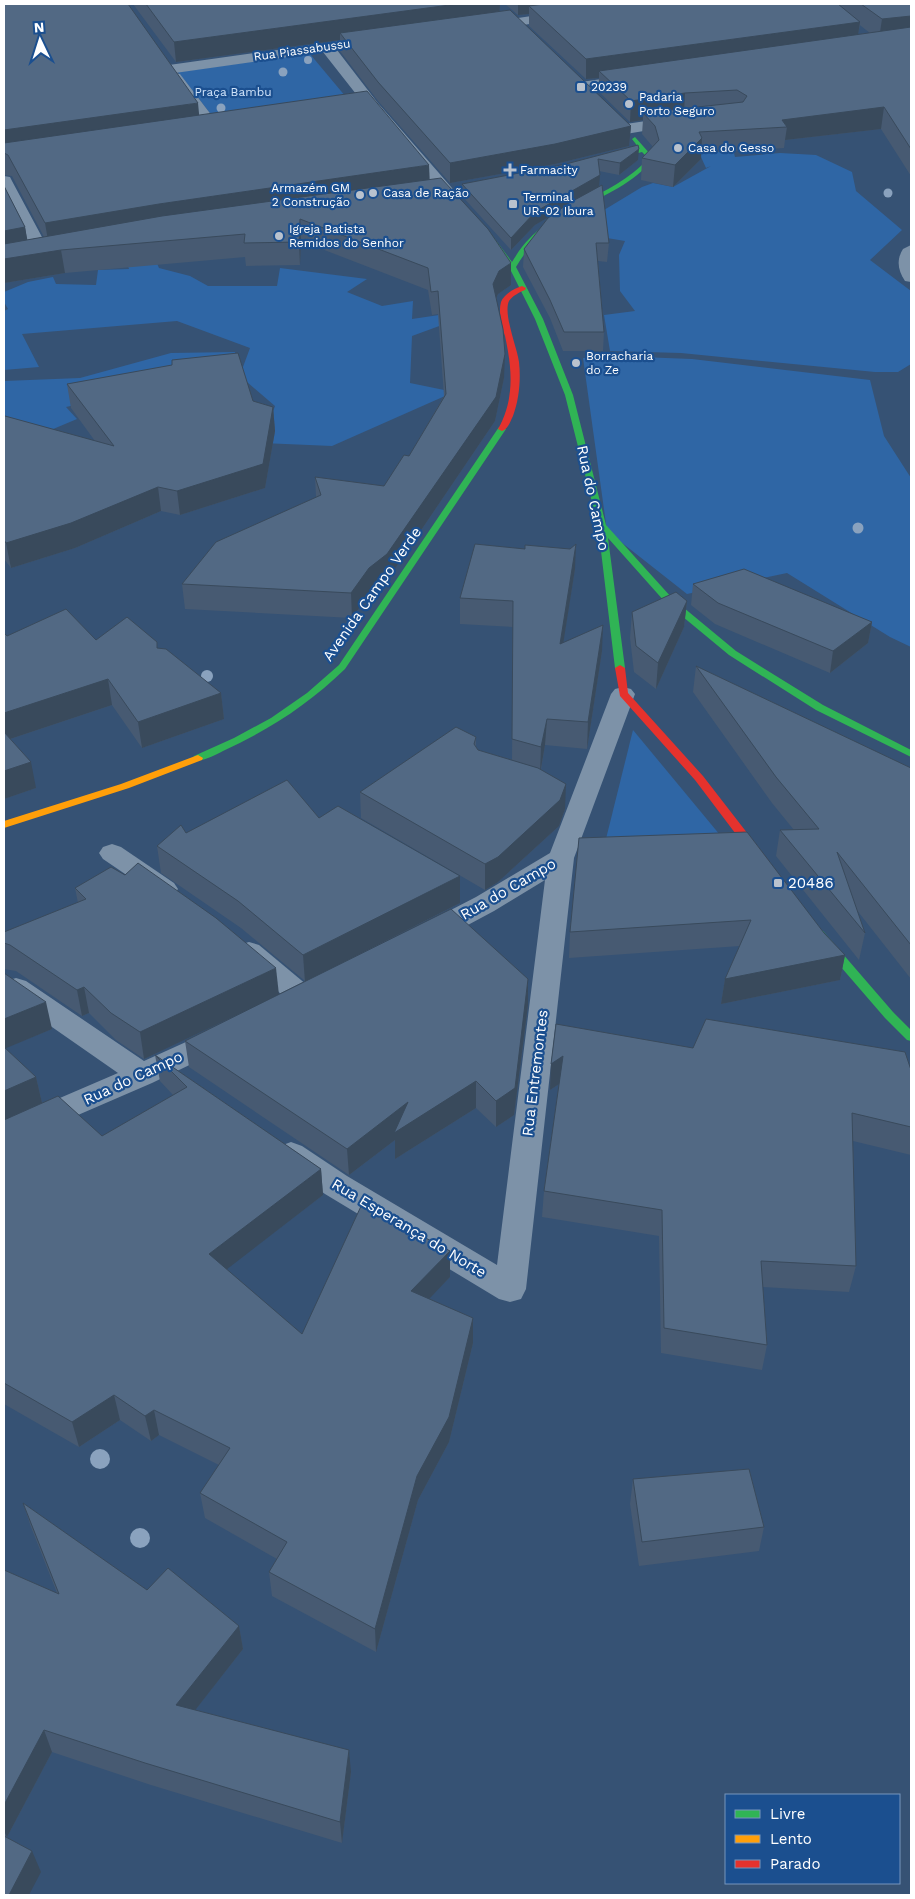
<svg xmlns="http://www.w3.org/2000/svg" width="915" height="1899" viewBox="0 0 915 1899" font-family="'Work Sans',sans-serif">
<rect width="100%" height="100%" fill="#365274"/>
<g fill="#2f66a5">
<path d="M306 54H310L351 103 216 121 178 72Z"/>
<path d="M686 124 727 125 735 157 780 153 816 155 852 172 856 191 902 230 870 260 911 291V364L898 372H875L681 353 610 351 604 315 635 311 620 291 619 255 625 241 583 234 604 210 642 187 653 183 673 187 711 166 706 168Z"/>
<path d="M149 245 159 268 190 276 208 286H277L280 268 367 279 347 292 382 306 413 301 412 319 446 314 442 325 412 336 410 383 454 392 332 446 262 443 275 406 240 376 175 383 66 407 77 419 27 440 4 438V381L80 378 171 353 235 352 240 375 250 348 177 321 22 334 39 367 4 370V311L8 309 4 302V292L28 282 53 277 56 284 96 285 98 270 129 269 128 266Z"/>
<path d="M640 357 692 359 870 380 884 436 911 478V647L890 637 787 573 687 594 607 531 583 358Z"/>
<path d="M633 730 725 841 601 859Z"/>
</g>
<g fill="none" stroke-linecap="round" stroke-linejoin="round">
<path fill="#7d92a8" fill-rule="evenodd" d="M679 116 687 121 685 124 626 134 618 129 626 124Z"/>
<g fill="#7d92a8" fill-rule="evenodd">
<path d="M565 11 570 12 572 15 570 18 484 31 477 27 484 23Z"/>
<path d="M377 36 384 40 382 43 337 50 377 102 452 188 454 192 452 196H440L367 108 323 52 175 73 180 74 222 129 214 134 208 132 167 77 174 73 164 72 162 69 169 65Z"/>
<path d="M636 74 641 76 644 79 641 82 581 92 573 87 581 82Z"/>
<path d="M4 176 10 177 12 181 50 252 47 256H35L32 252 4 197Z"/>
<path d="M911 245V282L905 281C898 271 896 260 903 249Z"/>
<path d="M623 687 631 689 635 694 574 858 526 1289 521 1299 510 1302 499 1299 325 1194 280 1162 276 1154 280 1146 291 1142 302 1146 347 1176 497 1265 545 880 494 911 438 941 428 944 418 941 414 934 418 927 476 897 550 853 611 694 615 689Z"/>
<path d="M112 844 121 847 174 883 178 889 174 895 165 898 156 895 103 859 99 853 103 847Z"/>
<path d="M249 942 259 945 313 990 317 997 313 1004 303 1007 293 1004 239 959 235 952 239 945Z"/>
<path d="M16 978 26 981 144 1061 219 1027 229 1030 233 1038 229 1046 152 1083 4 1147V1122L118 1073 6 995 4 985 6 981Z"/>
</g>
<g fill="#30b455" fill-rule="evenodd">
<path d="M635 137 651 155 650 163C629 186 600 197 573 212 549 226 530 243 516 267L543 319 573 395 606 525 672 598 736 651 823 705 911 750V757L816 710 729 655 665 602 608 538 625 668 620 671 615 668 598 526 565 395 535 319 509 267 484 236 491 234 512 262C546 204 603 204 645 162V155L642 152 602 163 599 161 639 148 632 139Z"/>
<path d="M499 427 506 429 345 669C309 704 269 730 223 751 215 755 203 762 194 760L193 758 194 756 234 738 271 718 307 693 339 665Z"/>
<path d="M819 930 823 931 893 1012 911 1030V1041L907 1040 885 1018 815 937 813 934 815 931Z"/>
</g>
<g fill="#ff9f0a" fill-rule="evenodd">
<path d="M499 181 502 183 501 184 415 199 412 197Z"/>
<path d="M198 755 203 758 202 760 129 788 4 828V821L121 784Z"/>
</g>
<g fill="#e5322d" fill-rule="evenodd">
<path d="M522 286 526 288 525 290C520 292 512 296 509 301 503 314 517 347 519 362 521 380 519 400 513 416 510 422 508 429 502 431L498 429C515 399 512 368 505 336 502 326 498 312 501 302 504 294 515 288 522 286Z"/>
<path d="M620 665 625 668 628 693 703 776 768 860 769 863 768 866H760L695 780 620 696 615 668Z"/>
</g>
</g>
<g fill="#8aa2be">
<circle cx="308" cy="60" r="4"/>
<circle cx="283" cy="72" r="4.5"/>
<circle cx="221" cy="108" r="4.5"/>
<circle cx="888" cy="193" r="4.5"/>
<circle cx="858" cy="528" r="5.5"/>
<circle cx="207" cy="676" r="6"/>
<circle cx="100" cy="1459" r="10"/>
<circle cx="140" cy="1538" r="10"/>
</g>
<g fill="#475a72" fill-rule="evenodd">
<path d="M4 4 199 115 430 180 511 285 498 294 496 299 504 378 495 421 388 579 370 593 352 618 185 609 182 584 316 497 315 477 384 486 409 456 444 396 438 314 432 315 428 290 301 241 300 265 246 266 245 257 65 273 4 283V186L25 227 27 240 44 237 12 176 4 175Z"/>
<path d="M133 4H500L499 11 631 126 629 146 555 164 450 183 378 101 340 51V40L176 62Z"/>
<path d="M505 4H911V176L881 129 785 140 784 148 701 153V159L673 187 641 180 642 158 653 147 642 134 643 120 630 122 598 91 599 78 586 79 529 26V14L518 15ZM860 25 861 26 870 33 858 34Z"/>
<path d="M638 145V160L619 175 599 171V187L609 243 607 262 598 261 604 332 603 351H563L550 318 523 267 524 249 559 210 535 225 511 250 462 196V184L566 164Z"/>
<path d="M67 384 253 401 273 407 275 431 265 488 180 515 161 511 75 548 11 568 4 559V417L95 441 71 408Z"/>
<path d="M575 569 563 643 602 651 587 749 545 745 541 770 565 809 559 826 498 882 485 890 361 818 360 792 476 737V747L478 750 512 760 513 627 460 624V598Z"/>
<path d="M693 584 872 622 868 643 830 673 715 624 691 605Z"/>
<path d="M687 601 684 627 656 689 634 672 630 638 632 612Z"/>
<path d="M4 633 7 636 96 640 158 648 221 693 224 719 142 748 112 705 10 739 36 788 4 799Z"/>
<path d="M696 666 911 768V979L856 909 865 933 859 960 776 856 780 830H794L772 803 693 692Z"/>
<path d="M319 818 460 876V903L349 960 528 979V1005L514 1115 496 1127 476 1108 395 1159V1140L349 1175 189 1067 185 1041 263 1002 144 1059 116 1040 89 1013 82 1016 16 971 4 969V932L78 903 75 888 279 994 305 981 241 928 161 873 157 846 186 833Z"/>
<path d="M579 838 824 933 845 955 840 980 721 1004 725 979 740 946 569 958 570 932Z"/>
<path d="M4 973 52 1029 5 1048 36 1077 42 1103 102 1136 173 1095 160 1081 155 1055 321 1169 323 1195 226 1269 302 1334 450 1277 429 1298 473 1343 449 1442 418 1500 376 1652 272 1596 269 1572 277 1559 205 1518 200 1493 219 1465 159 1435 151 1441 120 1420 79 1447 4 1404Z"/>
<path d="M693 1048 911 1070V1155L853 1141 856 1266 849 1292 763 1287 767 1345 762 1370 661 1353 659 1236 542 1217 544 1191 559 1084 550 1090 551 1064Z"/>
<path d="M633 1479 764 1527 759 1551 639 1566 630 1504Z"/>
<path d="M23 1503 147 1590 239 1626 243 1649 195 1710 351 1772 342 1843 151 1785 52 1752 7 1837 41 1872 4 1895V1570L57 1593 31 1527Z"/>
</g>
<g fill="#394a5c">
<path d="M457 4H500L499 18 340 33V40L176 62 174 42Z"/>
<path d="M518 4H602L529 6V14L518 15Z"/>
<path d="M911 16V32L879 39 882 19Z"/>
<path d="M860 22 857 42 599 71V78L586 79V59Z"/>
<path d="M685 93 684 114 643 113V120L630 122 631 101Z"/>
<path d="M198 103 200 124 4 152V130Z"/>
<path d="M884 107 881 129 785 140 787 127 782 120Z"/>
<path d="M631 126 629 146 555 164 450 183V163Z"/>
<path d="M702 138 701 159 673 187 675 165Z"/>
<path d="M639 149 638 160 619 175 620 163Z"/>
<path d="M429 165 430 187 49 246 45 223 159 204Z"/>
<path d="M600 175 599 187 535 225 511 250V238L535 212Z"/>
<path d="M300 219 301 241 300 265 299 242Z"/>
<path d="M25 227 29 249 4 255V231Z"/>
<path d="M61 250 65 273 4 283V259Z"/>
<path d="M511 263V285L498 294 492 307 493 284 499 271Z"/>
<path d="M505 354 504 378 495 421 388 579 370 593 352 618 351 593Z"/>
<path d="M273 407 275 431 265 488 180 515 177 491Z"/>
<path d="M158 487 161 511 75 548 11 568 6 543Z"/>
<path d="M576 544 575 569 559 670 560 644Z"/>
<path d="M687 601 684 627 656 689 658 663Z"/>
<path d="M872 622 868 643 830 673 833 651Z"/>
<path d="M603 625 602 651 587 749 588 722Z"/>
<path d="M108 679 112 705 4 741V713Z"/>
<path d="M221 693 224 719 142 748 138 722Z"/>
<path d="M547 719 545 745 540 774 541 747Z"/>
<path d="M31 762 36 788 4 799V771Z"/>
<path d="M566 784 565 809 559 826 498 882 485 890V864Z"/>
<path d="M460 876V903L305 982 303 955Z"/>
<path d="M845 955 840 980 721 1004 725 979Z"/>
<path d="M276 968 279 995 144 1059 140 1032Z"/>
<path d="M528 979V1005L514 1115 496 1127V1101Z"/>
<path d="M84 987 89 1013 82 1016 77 990Z"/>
<path d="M46 1002 52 1029 4 1049V1019Z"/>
<path d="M563 1056 562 1082 550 1090 551 1064Z"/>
<path d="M36 1077 42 1103 4 1120V1091Z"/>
<path d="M476 1081V1108L395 1159V1140L349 1175 347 1149 408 1102Z"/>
<path d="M321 1169 323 1195 213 1280 209 1254Z"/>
<path d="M450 1251V1277L412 1317 411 1291Z"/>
<path d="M473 1318V1343L449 1442 418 1500 376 1652 375 1629 417 1476Z"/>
<path d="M114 1395 120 1420 79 1447 72 1422Z"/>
<path d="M154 1410 159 1435 151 1441 145 1416Z"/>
<path d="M239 1626 243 1649 182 1727 176 1705Z"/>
<path d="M44 1730 52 1752 7 1837 4 1831V1805Z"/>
<path d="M349 1750 351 1772 342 1843 340 1822Z"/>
<path d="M32 1851 41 1872 29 1895H9Z"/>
</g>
<g fill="#526984" stroke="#394a5c">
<path d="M4 4H128L198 103 4 130Z"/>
<path d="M146 4H457L174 42Z"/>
<path d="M544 4H838L860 22 586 59 529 6Z"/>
<path d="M861 4H911V16L882 19Z"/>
<path d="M510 10 631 126 555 144 450 163 378 82 340 33Z"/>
<path d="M911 27V149L884 107 782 120 787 127 699 132 702 138 675 165 642 158 659 140 655 126 643 113 743 102 747 96 737 90 685 93 631 101 599 71Z"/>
<path d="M367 91 429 165 159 204 45 223 8 155 4 153V143Z"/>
<path d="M638 145 639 149 620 163 598 159 600 175 535 212 511 238 462 184 566 164Z"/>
<path d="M441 178 488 229 511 263 499 271 493 284 503 329 505 354 496 397 387 554 369 568 351 593 182 584 216 542 321 495 315 477 384 486 404 455 409 456 446 394 438 291 431 292 428 268 300 219 299 242 244 243 245 234 61 250 4 259V244L162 216Z"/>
<path d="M602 185 609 243H596L604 332H564L550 300 524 249 548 218 569 203Z"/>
<path d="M4 186 25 227 4 231Z"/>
<path d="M238 353 253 401 273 407 263 464 177 491 158 487 71 523 6 543 4 540V417L5 416 114 446 67 384 172 365V360Z"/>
<path d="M475 544 525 549V545L570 549 576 544 560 644 603 625 588 722 547 719 541 747 512 739 513 601 460 598Z"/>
<path d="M744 569 872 622 833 651 718 603 693 584Z"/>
<path d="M676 592 687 601 658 663 636 646 632 612Z"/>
<path d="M66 609 96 640 127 617 157 642V648L166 649 221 693 138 722 108 679 4 713V633L7 636Z"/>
<path d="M696 666 911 768V945L837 852 865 933 780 830 819 829 776 777Z"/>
<path d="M456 727 476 737 474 744 478 750 538 768 566 784 560 800 498 857 485 864 360 792Z"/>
<path d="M4 732 31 762 4 771Z"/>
<path d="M287 780 319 818 338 806 460 876 303 955 238 901 157 846 181 825 186 833Z"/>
<path d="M747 832 824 933 845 955 725 979 751 920 570 932 579 838Z"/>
<path d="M138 863 216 918 276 968 140 1032 111 1013 84 987 77 990 10 945 4 943V932L86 899 75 888 111 867 125 875Z"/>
<path d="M451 909 528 979 515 1088 496 1101 476 1081 394 1133 408 1102 347 1149 185 1041Z"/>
<path d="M4 973 46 1002 4 1019Z"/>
<path d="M706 1019 905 1052 911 1070V1127L852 1113 856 1266 761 1261 767 1345 664 1328 662 1210 544 1191 563 1056 551 1064 556 1024 693 1048Z"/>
<path d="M4 1047 36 1077 4 1091Z"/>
<path d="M155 1055 321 1169 209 1254 302 1334 362 1204 450 1251 411 1291 473 1318 449 1417 417 1476 375 1629 269 1572 287 1542 200 1493 230 1448 154 1410 145 1416 114 1395 72 1422 4 1383V1120L58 1096 102 1136 187 1087Z"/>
<path d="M749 1469 764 1527 642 1542 633 1479Z"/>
<path d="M23 1503 147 1590 168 1568 239 1626 176 1705 349 1750 340 1822 145 1763 44 1730 4 1805V1570L59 1594Z"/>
<path d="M4 1836 32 1851 9 1895H4Z"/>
</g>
<g fill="#b9c2ce" stroke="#1b4f8f" stroke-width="2">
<rect x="576" y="82" width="10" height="10" rx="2.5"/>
<circle cx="629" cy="104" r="5"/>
<circle cx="678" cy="148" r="5"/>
<path d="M507.5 162.5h5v5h5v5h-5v5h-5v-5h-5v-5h5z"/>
<circle cx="373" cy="193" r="5"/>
<circle cx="360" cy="195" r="5"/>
<rect x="508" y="199" width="10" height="10" rx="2.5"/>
<circle cx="279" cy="236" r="5"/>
<circle cx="576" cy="363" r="5"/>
<rect x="773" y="878" width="10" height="10" rx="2.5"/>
</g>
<g text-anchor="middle" stroke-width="4.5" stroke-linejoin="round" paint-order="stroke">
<g font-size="12" fill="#fff" stroke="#1b4f8f">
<text transform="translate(302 50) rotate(-8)" y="4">Rua Piassabussu</text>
</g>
<g font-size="12" fill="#fff" stroke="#1b4f8f" text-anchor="start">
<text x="591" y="91">20239</text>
<text x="639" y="101">Padaria<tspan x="639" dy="14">Porto Seguro</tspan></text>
<text x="688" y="152">Casa do Gesso</text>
<text x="520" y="174">Farmacity</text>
<text x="350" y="192" text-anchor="end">Armazém GM<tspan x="350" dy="14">2 Construção</tspan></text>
<text x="383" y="197">Casa de Ração</text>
<text x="523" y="201">Terminal<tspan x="523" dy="14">UR-02 Ibura</tspan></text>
<text x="289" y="233">Igreja Batista<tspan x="289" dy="14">Remidos do Senhor</tspan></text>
<text x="586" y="360">Borracharia<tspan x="586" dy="14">do Ze</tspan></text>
</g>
<g font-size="12" fill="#cfe3fa" stroke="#1b4f8f">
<text x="233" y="96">Praça Bambu</text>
</g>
<g font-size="15" fill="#fff" stroke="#1b4f8f">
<text transform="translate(593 498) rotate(78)" y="5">Rua do Campo</text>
<text transform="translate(372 594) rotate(-55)" y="5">Avenida Campo Verde</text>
<text transform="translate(508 889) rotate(-30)" y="5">Rua do Campo</text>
<text transform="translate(535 1073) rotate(-83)" y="5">Rua Entremontes</text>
<text transform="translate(133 1078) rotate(-25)" y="5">Rua do Campo</text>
<text transform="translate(409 1228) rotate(31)" y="5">Rua Esperança do Norte</text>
</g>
<g font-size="15" fill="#fff" stroke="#1b4f8f" text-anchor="start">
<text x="788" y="888">20486</text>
</g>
</g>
<rect width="915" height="1899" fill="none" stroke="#ffffff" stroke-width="10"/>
<rect x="725" y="1794" width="175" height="90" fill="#1b4f8f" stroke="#7695bc"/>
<rect x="735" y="1810" width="25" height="8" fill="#30b455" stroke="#7695bc"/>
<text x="770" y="1819" font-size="15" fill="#ffffff">Livre</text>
<rect x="735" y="1835" width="25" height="8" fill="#ff9f0a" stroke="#7695bc"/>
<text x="770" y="1844" font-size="15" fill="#ffffff">Lento</text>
<rect x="735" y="1860" width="25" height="8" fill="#e5322d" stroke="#7695bc"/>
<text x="770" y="1869" font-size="15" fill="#ffffff">Parado</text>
<g transform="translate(40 40) rotate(356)" stroke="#1b4f8f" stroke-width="4" paint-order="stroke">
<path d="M0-4L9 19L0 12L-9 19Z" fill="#ffffff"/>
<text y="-8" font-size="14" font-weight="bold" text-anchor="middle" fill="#ffffff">N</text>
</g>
</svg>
